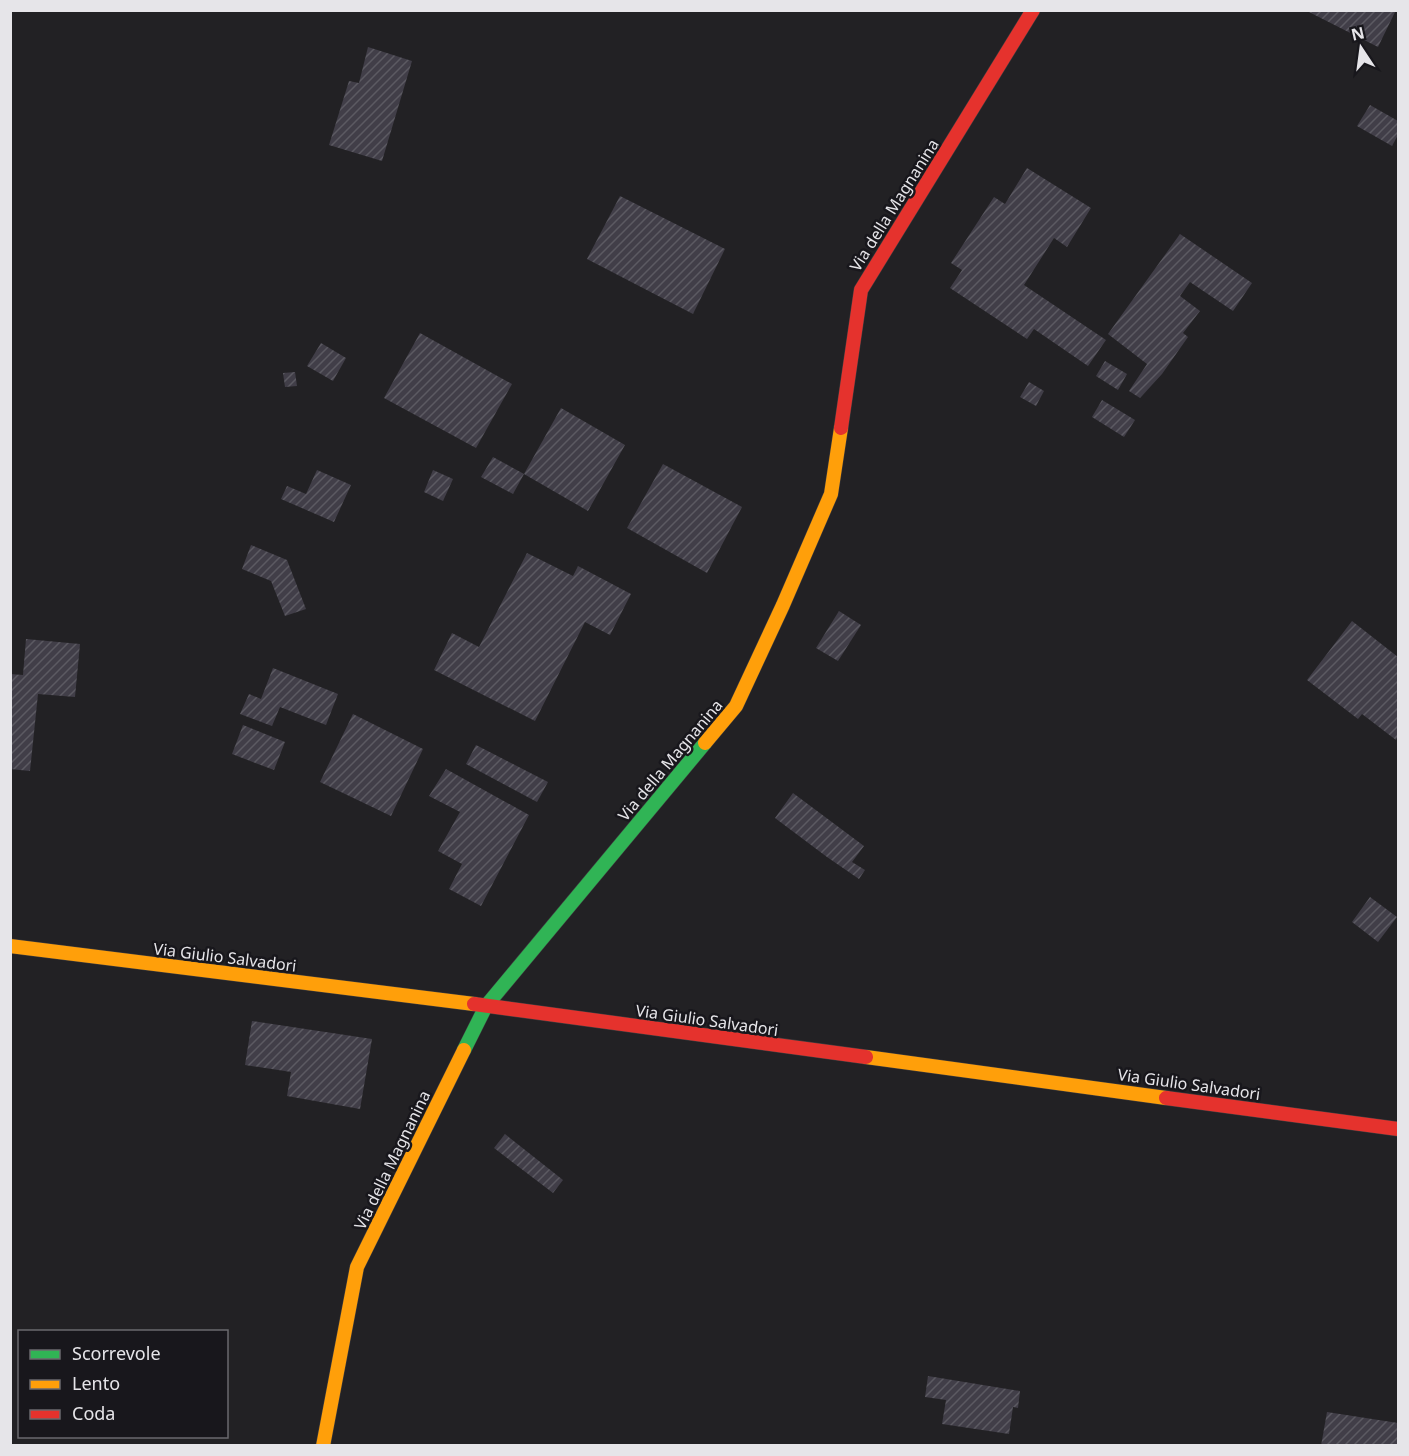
<svg xmlns="http://www.w3.org/2000/svg" width="1409" height="1456" viewBox="0 0 1409 1456" font-family="'Noto Sans',sans-serif">
<defs>
<pattern id="building-hatch" width="6" height="6" patternUnits="userSpaceOnUse" patternTransform="scale(1.5)"><rect width="6" height="6" fill="#413e48"/><path d="M-1 1l2-2M0 6l6-6M5 7l2-2" fill="none" stroke="#5c5a62"/></pattern>
</defs>
<rect width="100%" height="100%" fill="#222124"/>
<g fill="url(#building-hatch)">
<path d="M1305 10H1396L1378 47Z"/>
<path d="M368 47 412 61 382 161 329 145 349 81 359 83Z"/>
<path d="M1370 105 1398 121V135L1392 146 1357 126Z"/>
<path d="M1027 168 1091 208 1067 247 1054 238 1024 285 1106 340 1088 366 1034 329 1027 339 950 288 962 270 951 263 994 197 1005 204Z"/>
<path d="M620 196 725 249 693 314 587 259Z"/>
<path d="M1180 234 1252 283 1233 311 1190 282 1180 296 1200 311 1183 333 1188 337 1162 374 1140 398 1129 391 1147 364 1108 334Z"/>
<path d="M420 333 512 384 476 448 384 398Z"/>
<path d="M321 343 346 358 333 381 307 366Z"/>
<path d="M1105 361 1127 374 1118 390 1096 376Z"/>
<path d="M295 372 297 386 285 387 283 373Z"/>
<path d="M1029 382 1044 391 1036 406 1020 397Z"/>
<path d="M1102 400 1135 420 1124 437 1092 417Z"/>
<path d="M561 408 625 445 588 511 524 474 513 494 481 477 493 457 524 474Z"/>
<path d="M663 464 742 507 707 573 627 528Z"/>
<path d="M317 470 351 485 334 522 281 499 287 486 306 494Z"/>
<path d="M433 470 453 479 443 501 424 492Z"/>
<path d="M251 545 287 560 306 609 285 616 271 581 242 569Z"/>
<path d="M527 553 573 576 578 566 631 594 610 635 585 622 535 721 434 670 452 633 479 647Z"/>
<path d="M839 611 861 625 838 661 816 648Z"/>
<path d="M1352 621 1398 657V736L1396 740 1362 714 1358 719 1307 680Z"/>
<path d="M26 639 80 644 75 697 38 694 30 771 10 769V674L23 675Z"/>
<path d="M273 668 338 694 326 725 280 707 272 726 240 714 249 694 261 699Z"/>
<path d="M353 714 423 749 391 816 320 782Z"/>
<path d="M243 725 285 742 274 770 232 754Z"/>
<path d="M476 745 548 782 537 802 466 764Z"/>
<path d="M446 769 529 815 481 906 449 889 462 864 438 851 460 812 429 796Z"/>
<path d="M793 793 864 846 852 862 865 870 859 879 827 857 775 818Z"/>
<path d="M1370 897 1397 917 1378 942 1352 922Z"/>
<path d="M252 1021 372 1039 360 1109 287 1096 291 1072 245 1065Z"/>
<path d="M505 1134 563 1180 553 1193 494 1148Z"/>
<path d="M928 1376 1020 1391 1018 1408 1013 1407 1009 1434 942 1424 946 1400 925 1397Z"/>
<path d="M1327 1412 1398 1423V1446H1321Z"/>
</g>
<g fill="none" stroke-linecap="round" stroke-linejoin="round">
<g stroke="#403f41" stroke-width="15">
<path id="fast" d="M464 1050 486 1006 705 743"/>
</g>
<g stroke="#403f41" stroke-width="15">
<g id="slow">
<path d="M705 743 736 706 783 605 831 494 841 428"/>
<path d="M10 946 474 1004"/>
<path d="M866 1057 1166 1098"/>
<path d="M323 1446 357 1267 464 1050"/>
</g>
</g>
<g stroke="#403f41" stroke-width="15">
<g id="jam">
<path d="M841 428 861 290 1033 10"/>
<path d="M474 1004 866 1057"/>
<path d="M1166 1098 1398 1129"/>
</g>
</g>
<use href="#fast" stroke="#30b455" stroke-width="14"/>
<use href="#slow" stroke="#ff9f0a" stroke-width="14"/>
<use href="#jam" stroke="#e5322d" stroke-width="14"/>
</g>
<g text-anchor="middle" stroke-width="5" stroke-linejoin="round" paint-order="stroke">
<g font-size="16" fill="#e6e5e9" stroke="#18171c">
<text transform="translate(894 205) rotate(-58)" y="6">Via della Magnanina</text>
<text transform="translate(670 760) rotate(-50)" y="6">Via della Magnanina</text>
<text transform="translate(225 957) rotate(7)" y="6">Via Giulio Salvadori</text>
<text transform="translate(707 1020) rotate(8)" y="6">Via Giulio Salvadori</text>
<text transform="translate(1189 1084) rotate(8)" y="6">Via Giulio Salvadori</text>
<text transform="translate(392 1160) rotate(-64)" y="6">Via della Magnanina</text>
</g>
</g>
<rect width="1409" height="1456" fill="none" stroke="#e6e5e9" stroke-width="24"/>
<rect x="18" y="1330" width="210" height="108" fill="#18171c" stroke="#6a696e" stroke-width="1.5"/>
<rect x="30" y="1350" width="30" height="9" fill="#30b455" stroke="#6a696e" stroke-width="1.5"/>
<text x="72" y="1360" font-size="18" fill="#e6e5e9">Scorrevole</text>
<rect x="30" y="1380" width="30" height="9" fill="#ff9f0a" stroke="#6a696e" stroke-width="1.5"/>
<text x="72" y="1390" font-size="18" fill="#e6e5e9">Lento</text>
<rect x="30" y="1410" width="30" height="9" fill="#e5322d" stroke="#6a696e" stroke-width="1.5"/>
<text x="72" y="1420" font-size="18" fill="#e6e5e9">Coda</text>
<g transform="translate(1361 48) rotate(347)" stroke="#18171c" stroke-width="4.5" paint-order="stroke">
<path d="M0-4.5L10 22L0 15L-10 22Z" fill="#e6e5e9"/>
<text y="-9" font-size="16" font-weight="bold" text-anchor="middle" fill="#e6e5e9">N</text>
</g>
</svg>
